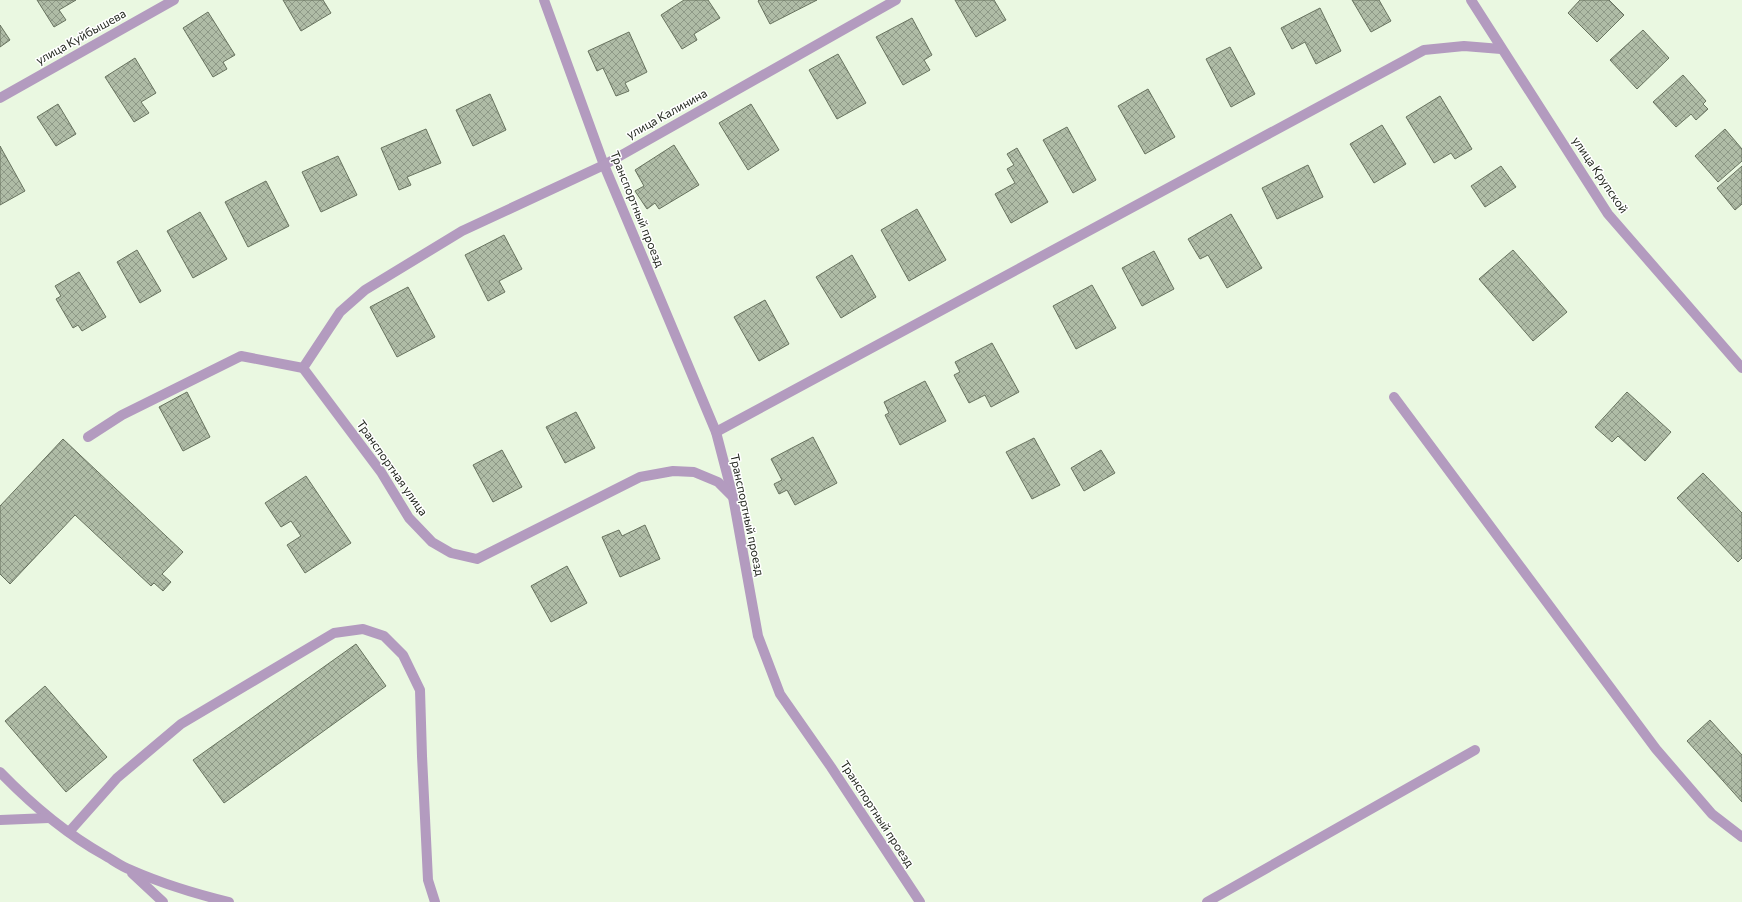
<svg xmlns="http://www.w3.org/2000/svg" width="1742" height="902" viewBox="0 0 1742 902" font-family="Commissioner,sans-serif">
<defs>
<pattern id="building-cross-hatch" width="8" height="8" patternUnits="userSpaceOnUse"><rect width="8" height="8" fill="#afbca6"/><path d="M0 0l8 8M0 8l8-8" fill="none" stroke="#8e9987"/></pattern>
</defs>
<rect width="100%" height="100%" fill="#eaf8e1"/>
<g fill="url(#building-cross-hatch)" stroke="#68735f">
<path d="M37 0H76L59 10 66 20 54 27Z"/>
<path d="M283 0H323L331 13 301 31Z"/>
<path d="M684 0H708L720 18 694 34 697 40 682 49 661 15Z"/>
<path d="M759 0H817L770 24 758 1Z"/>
<path d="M955 0H994L1006 20 976 37Z"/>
<path d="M1352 0H1379L1391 21 1371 32Z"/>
<path d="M1580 0H1609L1624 15 1597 42 1568 13Z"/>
<path d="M1320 8 1341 51 1316 64 1305 42 1292 49 1281 28Z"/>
<path d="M208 12 235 55 223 62 227 69 213 77 183 28Z"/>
<path d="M912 18 932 55 924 60 930 70 903 85 876 37Z"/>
<path d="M0 25 10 40 0 47Z"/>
<path d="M1643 30 1669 58 1637 89 1610 60Z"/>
<path d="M629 32 647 72 625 83 629 91 616 96 603 68 597 71 588 51Z"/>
<path d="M1230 47 1255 94 1231 107 1206 59Z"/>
<path d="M838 54 866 103 837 119 809 70Z"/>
<path d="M135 58 156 93 141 102 149 113 134 122 105 77Z"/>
<path d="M1683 75 1706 101 1703 104 1708 109 1696 120 1691 114 1676 127 1653 102Z"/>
<path d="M1148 89 1175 137 1145 154 1118 106Z"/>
<path d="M490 94 506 130 473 146 456 110Z"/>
<path d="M1440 96 1472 149 1455 159 1451 153 1434 163 1406 117Z"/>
<path d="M58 104 76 134 56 146 37 117Z"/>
<path d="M751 104 779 150 748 170 719 123Z"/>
<path d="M1382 125 1406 164 1374 183 1350 144Z"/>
<path d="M1067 127 1096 180 1073 193 1043 140Z"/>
<path d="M426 129 441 163 407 177 411 185 399 190 381 148Z"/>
<path d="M1725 129 1742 149V161L1718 182 1695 156Z"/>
<path d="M674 145 699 185 659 209 655 203 647 209 635 191 644 186 635 170Z"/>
<path d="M0 146 25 191 0 205Z"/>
<path d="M1017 148 1048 202 1011 223 995 194 1015 183 1007 169 1014 165 1007 154Z"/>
<path d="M338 156 357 195 321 212 302 172Z"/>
<path d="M1308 165 1323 197 1277 219 1262 188Z"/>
<path d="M1501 166 1516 187 1485 207 1471 186Z"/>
<path d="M1742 166V204L1735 210 1717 188Z"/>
<path d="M266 181 289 226 248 247 225 202Z"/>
<path d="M917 209 946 260 909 281 881 230Z"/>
<path d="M200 212 227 259 193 278 167 231Z"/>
<path d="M1231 214 1262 268 1227 288 1208 255 1200 259 1188 239Z"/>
<path d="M504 235 522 269 499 281 505 292 488 301 465 255Z"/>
<path d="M137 250 161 291 140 303 117 262Z"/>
<path d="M1513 250 1567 312 1533 341 1479 279Z"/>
<path d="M1154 251 1174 289 1142 306 1122 268Z"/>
<path d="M852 255 876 297 841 318 816 277Z"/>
<path d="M79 272 106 317 82 331 78 325 73 328 56 299 61 296 55 286Z"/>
<path d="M1092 285 1116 328 1076 349 1053 306Z"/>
<path d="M408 287 435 337 397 357 370 307Z"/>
<path d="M765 300 789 344 759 361 734 317Z"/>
<path d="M992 343 1019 392 991 407 985 395 969 403 954 375 960 372 955 362Z"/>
<path d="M925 381 946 421 900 445 885 415 889 413 884 402Z"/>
<path d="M187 392 210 437 183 451 159 407Z"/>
<path d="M1627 392 1671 432 1645 461 1618 436 1612 442 1595 427Z"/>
<path d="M576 412 595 448 565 463 546 427Z"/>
<path d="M813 437 837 483 795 505 787 490 779 494 774 484 782 480 771 459Z"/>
<path d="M1034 438 1060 485 1032 499 1006 452Z"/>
<path d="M63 439 183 552 162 574 171 582 163 591 154 583 151 586 75 515 10 584 0 574V506Z"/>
<path d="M502 450 522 487 493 502 473 465Z"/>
<path d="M1101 450 1115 473 1084 491 1071 468Z"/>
<path d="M1703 473 1742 513V558L1738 562 1677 498Z"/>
<path d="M306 476 351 543 305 573 287 545 301 536 291 521 281 527 265 503Z"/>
<path d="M645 525 660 559 620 577 602 537 619 530 622 536Z"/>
<path d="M567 566 587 603 551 622 531 586Z"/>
<path d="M356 644 386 686 224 803 193 760Z"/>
<path d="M45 686 107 757 66 792 5 721Z"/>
<path d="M1710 720 1742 755V802L1687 741Z"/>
</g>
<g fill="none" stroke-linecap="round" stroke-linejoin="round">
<g stroke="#b39bbf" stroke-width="10">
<path d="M544 0 604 165 716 432 733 497 758 636 780 694 831 767 920 902"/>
<path d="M1471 0 1608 214 1742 368"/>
<path d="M0 98 174 0"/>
<path d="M303 368 340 312 365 290 462 231 604 165 896 0"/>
<path d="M1394 397 1656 749 1712 814 1742 837"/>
<path d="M716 432 1424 50 1464 46 1501 49"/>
<path d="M88 437 122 415 241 356 303 368 381 472 409 518 432 542 451 553 477 559 640 477 673 471 694 472 718 482 732 496"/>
<path d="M0 772C31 804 65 833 104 855 113 860 122 867 131 870 163 884 196 894 229 902"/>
<path d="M0 820 49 818"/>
<path d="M69 832 117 778 181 724 334 633 363 629 384 636 403 655 420 690 422 756 428 880 435 902"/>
<path d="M132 873 163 902"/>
<path d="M1207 902 1475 750"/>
</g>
</g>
<g text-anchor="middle" stroke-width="3" stroke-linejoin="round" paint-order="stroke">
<g font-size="12" fill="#23281f" stroke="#fff">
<text transform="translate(81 37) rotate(-29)" y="4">улица Куйбышева</text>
<text transform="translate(667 114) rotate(-29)" y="4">улица Калинина</text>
<text transform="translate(1600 175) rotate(56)" y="4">улица Крупской</text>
<text transform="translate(637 209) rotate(68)" y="4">Транспортный проезд</text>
<text transform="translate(392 468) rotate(55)" y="4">Транспортная улица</text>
<text transform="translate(747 515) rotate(78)" y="4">Транспортный проезд</text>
<text transform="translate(877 814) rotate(57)" y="4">Транспортный проезд</text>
</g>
</g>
</svg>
